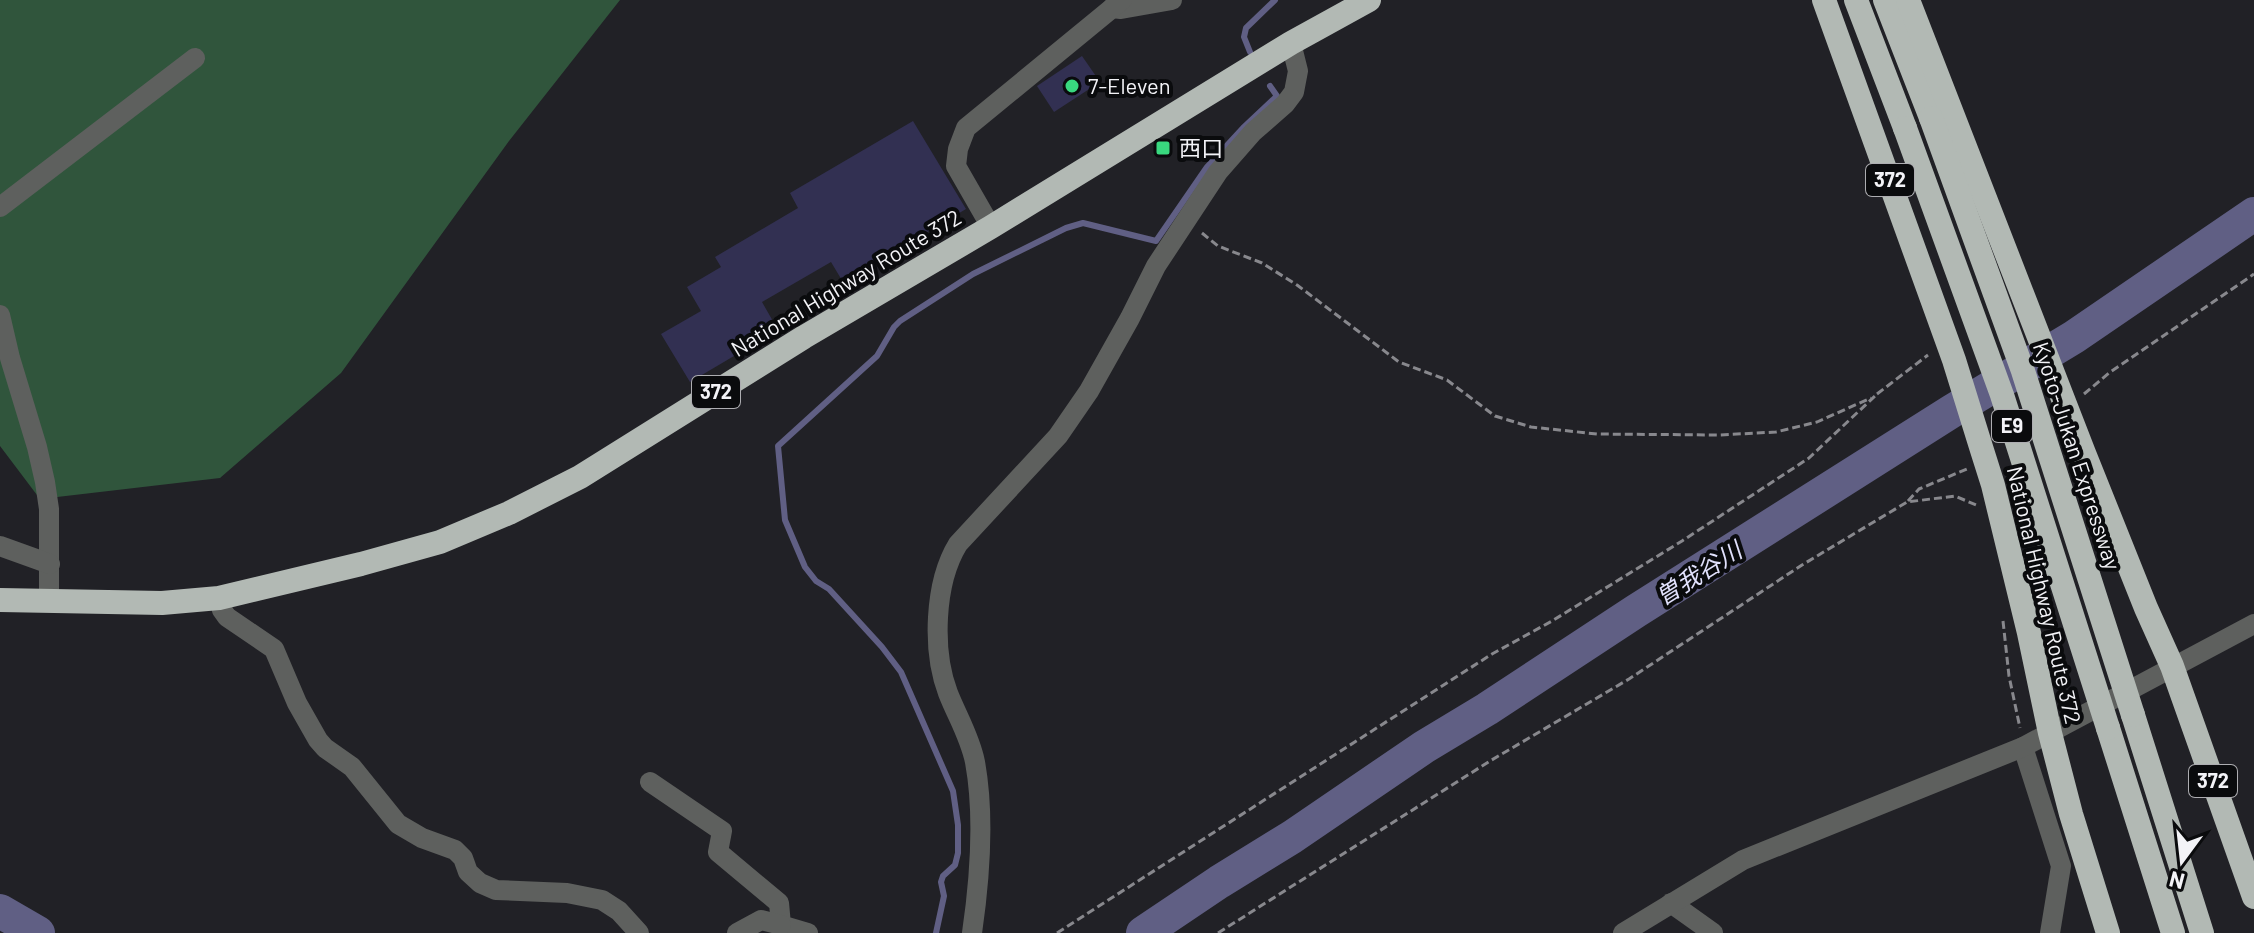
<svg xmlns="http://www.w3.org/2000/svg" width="2254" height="933" viewBox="0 0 2254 933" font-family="Barlow,'Noto Sans JP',sans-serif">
<rect width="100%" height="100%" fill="#212126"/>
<path fill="#30553c" d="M0 0H620L509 141 341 373 220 478 40 499 0 446Z"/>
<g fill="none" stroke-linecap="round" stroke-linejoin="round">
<g stroke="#605f84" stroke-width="6">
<path d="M1250 52 1244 37 1246 28 1275 0"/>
<path d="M936 933 944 896 941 882 943 876 955 865 958 853V825L953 791 901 672 882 647 829 589 816 581 805 567 785 520 778 446 877 356 894 327 900 321 973 274 1066 228 1083 223 1156 241 1207 167 1243 128 1277 96 1270 86"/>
</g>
<g stroke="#605f84" stroke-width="34">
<path d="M0 911 38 933"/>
<path d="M1143 933 1219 882 1292 837 1424 747 1487 709 1636 611 1952 411 2074 337 2254 214"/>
</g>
</g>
<g fill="#323052">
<path d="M1082 56 1100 82 1054 112 1037 86Z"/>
<path d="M913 121 966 209 843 282 831 262 762 302 778 330 690 382 661 334 701 311 687 287 721 267 715 257 798 208 790 193Z"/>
</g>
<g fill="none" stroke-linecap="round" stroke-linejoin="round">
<g stroke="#88888d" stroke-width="3" stroke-dasharray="8 4" stroke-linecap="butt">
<path d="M1202 233 1218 246 1262 263 1297 285 1399 362 1447 380 1495 416 1531 427 1597 434 1719 435 1776 432 1817 422 1871 398"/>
<path d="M1877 394 1928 355"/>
<path d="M2084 394 2109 373 2254 274"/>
<path d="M1908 501 1919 489 1967 469"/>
<path d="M2003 621 2009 676 2020 728"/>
<path d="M1057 933 1492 654 1552 621 1682 541 1809 458 1876 395"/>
<path d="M1218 933 1490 761 1629 679 1802 565 1907 502 1955 496 1976 505"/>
</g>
<g stroke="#5e605e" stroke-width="20">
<path d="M1112 8 1121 9 1172 0"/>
<path d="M0 207 195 58"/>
<path d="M991 227 956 166 958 149 966 128 1122 0"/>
<path d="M0 315 10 358 37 447 45 482 49 509V601"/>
<path d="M0 546 50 564"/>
<path d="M219 598 222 610 227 617 274 649 297 703 318 740 325 748 352 767 398 824 422 838 455 850 463 858 468 872 480 883 496 890 567 893 602 900 619 911 639 933"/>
<path d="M2023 747 2061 866 2050 933"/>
<path d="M650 782 722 831 718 852 779 903 781 925 808 933"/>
<path d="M1671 903 1713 933"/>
<path d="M737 933 761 920 781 925"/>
<path d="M972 933C980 878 985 817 975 762 970 737 957 716 948 693 932 651 934 583 958 544L1058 436 1089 391 1130 318 1156 266 1218 172 1253 132 1285 104 1294 92 1298 71 1291 43"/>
<path d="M1623 933 1743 860 2023 747 2254 624"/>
</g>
<g stroke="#b2b9b4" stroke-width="24">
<path d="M1824 0 1954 360 1981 447 1993 485 2029 633 2050 733 2071 814 2108 933"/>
<path d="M1856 0 1905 128"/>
<path d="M1885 0 1931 118"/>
<path d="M1908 0 2084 453 2146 608 2172 666 2254 897"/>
<path d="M0 600 162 603 219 598 361 564 440 542 509 513 580 477 804 337 991 227 1291 43 1369 0"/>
<path d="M2133 715 2202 933"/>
<path d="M2108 728 2173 933"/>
</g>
<g stroke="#b2b9b4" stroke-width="24">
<path d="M1931 118 2023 371 2133 715"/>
<path d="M1905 128 2002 395 2108 728"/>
</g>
</g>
<g fill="#39d87f" stroke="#0a0b0d" stroke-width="3">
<circle cx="1072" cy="86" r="8"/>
<rect x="1155" y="140" width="16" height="16" rx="4"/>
</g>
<g text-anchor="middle" stroke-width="8" stroke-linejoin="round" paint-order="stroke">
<g fill="#0a0b0d" stroke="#adadb1" stroke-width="2">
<rect x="1866" y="164" width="48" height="32" rx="6"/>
<rect x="692" y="376" width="48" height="32" rx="6"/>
<rect x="1992" y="410" width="40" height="32" rx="6"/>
<rect x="2189" y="765" width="48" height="32" rx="6"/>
</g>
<g font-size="20" font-weight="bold" fill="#f3f3f7">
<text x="1890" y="187">372</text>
<text x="716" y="399">372</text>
<text x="2012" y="433">E9</text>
<text x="2213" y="788">372</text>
</g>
<g font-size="22" fill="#f3f3f7" stroke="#0a0b0d" text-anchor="start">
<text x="1088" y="94">7-Eleven</text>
<text x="1179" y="156">西口</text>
</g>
<g font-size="22" fill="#f3f3f7" stroke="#0a0b0d">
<text transform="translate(846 283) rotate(-31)" y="8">National Highway Route 372</text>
<text transform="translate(2077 456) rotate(72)" y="8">Kyoto-Jukan Expressway</text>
<text transform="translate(2044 595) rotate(77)" y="8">National Highway Route 372</text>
</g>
<g font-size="24" font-style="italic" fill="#e1e1fc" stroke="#0a0b0d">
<text transform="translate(1699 574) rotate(-32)" y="8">曽我谷川</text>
</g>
</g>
<g transform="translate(2182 861) rotate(195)" stroke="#0a0b0d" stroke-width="6" paint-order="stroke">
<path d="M0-6L14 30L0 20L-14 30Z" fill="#f3f3f7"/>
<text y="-12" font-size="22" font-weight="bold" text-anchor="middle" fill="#f3f3f7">N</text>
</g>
</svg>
